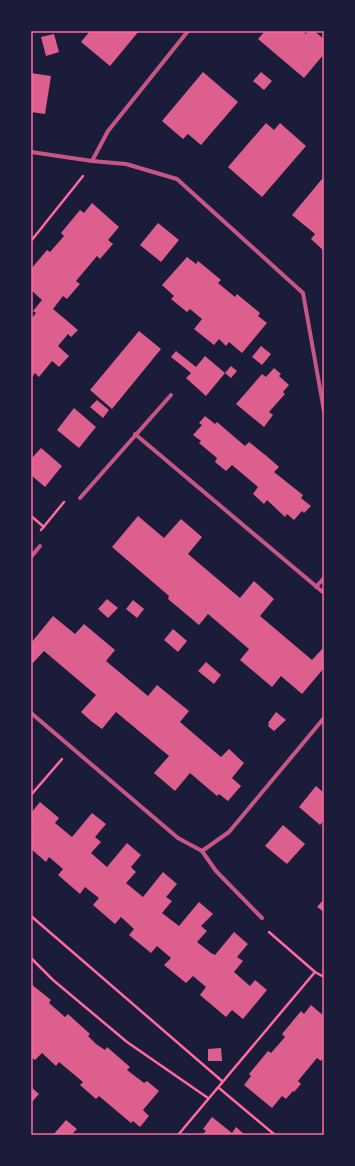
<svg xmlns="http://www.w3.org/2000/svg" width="355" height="1166" viewBox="0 0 355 1166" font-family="Poppins,sans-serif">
<rect width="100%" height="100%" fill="#1b1b3a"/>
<g fill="#dd5f8e">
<path d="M90 31H139L110 66 81 42Z"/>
<path d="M265 31H302L306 34 308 31H314L324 39V54L304 78 258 39Z"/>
<path d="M54 34 59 52 46 56 41 37Z"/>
<path d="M203 72 238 102 201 145 188 134 183 139 162 121Z"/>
<path d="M261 72 272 81 264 90 253 81Z"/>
<path d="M31 73 51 76 45 114 31 112Z"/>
<path d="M266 123 274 130 280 123 306 146 262 197 228 167Z"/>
<path d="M322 179 324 181V251L311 239 315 234 292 215Z"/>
<path d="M92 203 119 227 108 240 113 244 100 259 97 256 76 281 80 284 67 299 63 296 53 309 78 330 71 337 68 334 58 346 69 356 59 367 52 361 39 377 35 373 31 378V319L36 313 33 311 42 300 31 290V269L47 250 50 252 64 236 61 233 80 210 84 213Z"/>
<path d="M158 223 179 240 161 262 140 245Z"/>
<path d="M187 257 196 264 198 261 209 270 221 280 218 283 235 297 237 294 260 313 258 316 267 323 242 353 229 342 226 346 219 339 214 345 194 329 202 319 190 309 187 312 171 299 174 296 162 285Z"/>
<path d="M139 331 161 349 112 409 90 390Z"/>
<path d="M261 346 271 354 262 365 252 357Z"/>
<path d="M176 351 196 367 205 356 225 373 231 366 237 371 231 378 225 373 206 396 186 378 191 373 171 357Z"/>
<path d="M274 368 281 374 279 376 289 385 283 392 285 394 269 412 273 415 264 427 236 404 262 374 266 377Z"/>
<path d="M97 400 109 410 103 418 90 407Z"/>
<path d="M74 408 96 427 79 448 57 430Z"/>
<path d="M205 416 215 424 217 422 245 446 249 442 269 458 279 467 274 472 303 495 301 498 311 506 304 513 302 511 294 520 287 514 285 517 267 500 264 504 253 494 258 487 232 465 226 471 215 462 217 458 199 443 201 441 193 435 202 425 199 423Z"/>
<path d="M41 448 62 466 45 487 31 475V459Z"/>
<path d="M138 516 164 538 181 519 202 537 188 554 240 598 254 581 274 599 260 616 312 660 324 647V668L302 694 281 676 272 687 240 660 249 649 208 614 199 625 168 599 169 596 112 547Z"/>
<path d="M107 599 118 608 108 618 98 609Z"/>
<path d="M133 600 144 609 137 618 126 609Z"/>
<path d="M53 616 75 634 84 624 115 650 106 661 148 696 157 685 189 711 180 722 221 757 229 749 244 763 232 778 241 786 228 801 219 794 217 796 190 773 175 791 154 773 169 756 116 712 102 729 91 721 81 712 96 695 44 651 31 665V643Z"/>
<path d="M173 629 187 641 178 652 164 640Z"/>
<path d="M206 662 221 675 214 684 198 671Z"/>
<path d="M276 712 286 720 274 731 268 726 269 724 268 723Z"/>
<path d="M316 786 324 793V820L320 825 299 807Z"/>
<path d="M40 802 59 818 55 823 72 837 92 813 106 824 95 837 101 842 91 853 107 867 127 843 141 855 131 867 136 872 126 883 143 897 163 872 177 884 166 897 172 901 162 913 179 926 199 902 213 914 201 926 207 931 197 942 211 953 215 955 234 932 248 944 237 957 243 961 234 972 250 986 255 980 267 990 243 1019 232 1010 226 1017 200 995 206 987 193 976 186 983 164 965 171 958 157 946 151 953 129 935 134 929 121 917 115 924 93 905 99 898 85 887 80 894 58 875 63 869 49 857 46 862 31 849V834L33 831 31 829V813Z"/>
<path d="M283 825 305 844 287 864 265 846Z"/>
<path d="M324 899V912L317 907Z"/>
<path d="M31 984 51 1000 49 1003 65 1017 68 1014 90 1034 88 1036 96 1044 105 1050 107 1047 130 1067 127 1070 144 1083 147 1081 159 1091 143 1110 149 1116 140 1127 133 1121 131 1123 99 1096 96 1099 80 1085 83 1082 59 1062 56 1066 42 1053 35 1060 31 1057 32 1039Z"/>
<path d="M311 1005 324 1016V1057L321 1061 317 1058 307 1070 298 1081 301 1084 294 1092 293 1091 286 1099 282 1096 272 1108 244 1085 251 1076 249 1074 268 1051 271 1053 285 1037 282 1034 301 1011 304 1014Z"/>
<path d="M221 1048 222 1061H208V1049Z"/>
<path d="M31 1087 39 1094 31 1103Z"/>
<path d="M212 1117 232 1133 236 1127 245 1135H202L206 1131 203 1129Z"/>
<path d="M66 1120 77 1129 71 1135H53Z"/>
</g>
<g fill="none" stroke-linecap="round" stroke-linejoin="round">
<g stroke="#ff6b9d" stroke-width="2.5">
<path d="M31 241 83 176"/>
<path d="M31 516 44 527"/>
<path d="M41 530 64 502"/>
<path d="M31 795 62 759"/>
<path d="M31 916 222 1081"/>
<path d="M269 932 315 972"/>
<path d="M31 958 53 980 127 1042 208 1098"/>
<path d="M219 1088 275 1135"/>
<path d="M178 1135 315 972 324 977"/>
</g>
<g stroke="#c65784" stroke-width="4">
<path d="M31 152 92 161 126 164 177 179 303 293 324 411"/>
<path d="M92 161 108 131 188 31"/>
<path d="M135 434 324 593"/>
<path d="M80 498 171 395"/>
<path d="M31 557 40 546"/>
<path d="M316 587 324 578"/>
<path d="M31 713 178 838 202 851 229 832 324 718"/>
<path d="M202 851 216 871 262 918"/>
</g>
</g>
<rect width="355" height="1166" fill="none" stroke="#1b1b3a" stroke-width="64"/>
<rect x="32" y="32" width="291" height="1102" fill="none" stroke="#ff6b9d" stroke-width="1.5"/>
</svg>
